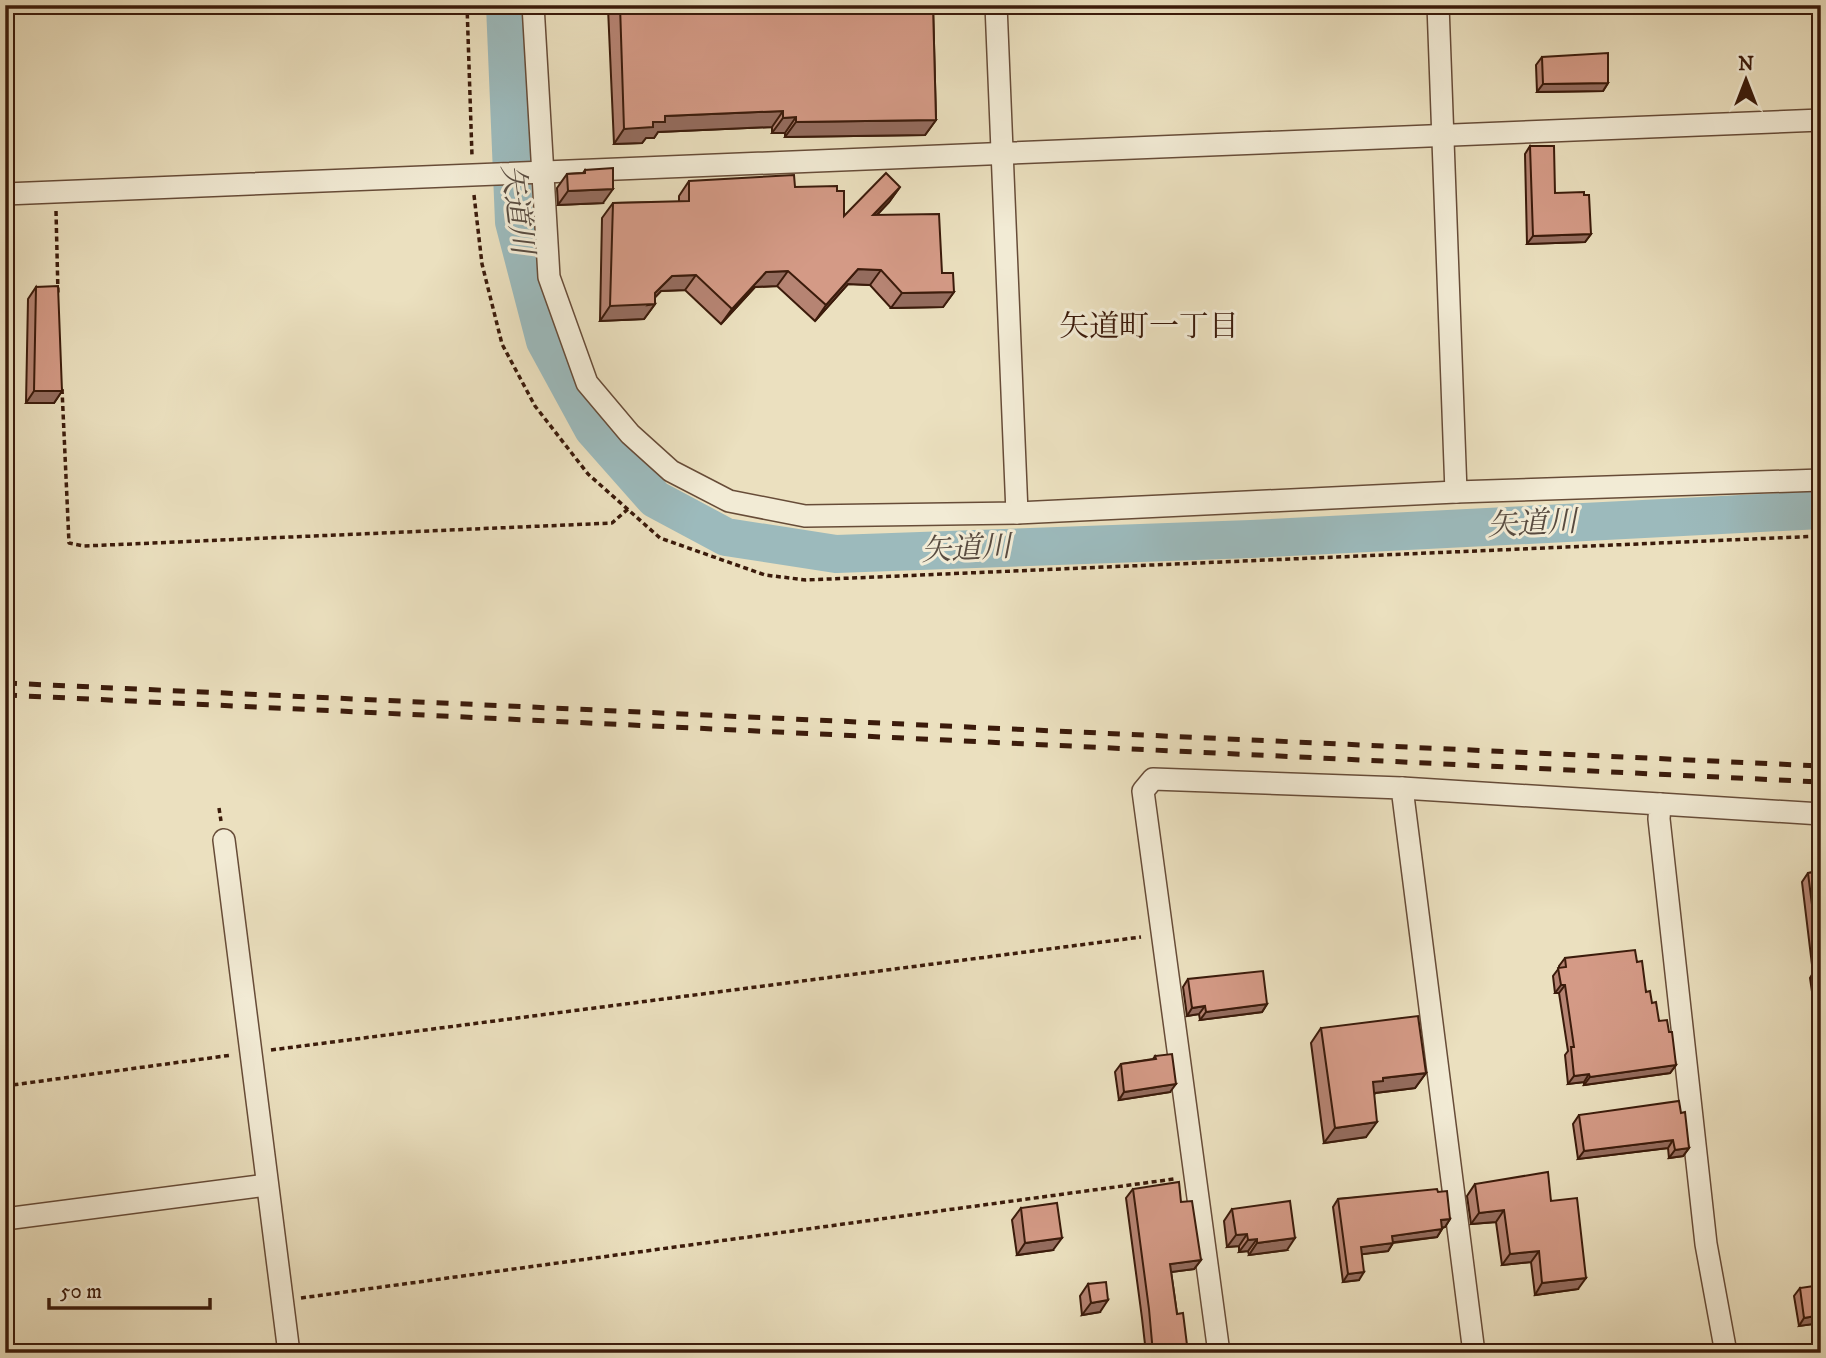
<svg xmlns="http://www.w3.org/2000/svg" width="1826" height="1358" viewBox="0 0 1826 1358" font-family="'IM FELL DW Pica','Noto Serif JP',serif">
<rect width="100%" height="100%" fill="#ebe0bf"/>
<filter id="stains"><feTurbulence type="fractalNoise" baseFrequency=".00286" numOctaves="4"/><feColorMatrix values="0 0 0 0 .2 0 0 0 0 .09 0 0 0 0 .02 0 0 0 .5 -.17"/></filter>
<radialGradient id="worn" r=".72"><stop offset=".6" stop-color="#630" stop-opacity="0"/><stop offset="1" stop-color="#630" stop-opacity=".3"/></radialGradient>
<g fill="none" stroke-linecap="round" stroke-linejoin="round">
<path stroke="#9cbabc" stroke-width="38" d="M505 5 514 222 545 341 593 429 655 499 726 537 836 554 1251 539 1821 510"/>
<g stroke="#674c38" stroke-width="24">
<g id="street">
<path d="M533 5 549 277 587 383 630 434 671 471 729 501 805 516 1017 513 1456 492 1821 480"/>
<path d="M996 5 1017 513"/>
<path d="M1438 5 1456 492"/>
<path d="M5 194 1821 120"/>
<path d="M1402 788 1660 804 1659 819 1706 1244 1726 1353"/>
<path d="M1660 804 1821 814"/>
<path d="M224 840 289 1353"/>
<path d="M5 1219 266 1185"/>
<path d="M1219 1353 1143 791 1153 779 1402 788 1474 1353"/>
</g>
</g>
<g stroke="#3b1b0b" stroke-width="3.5" stroke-dasharray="5 3.5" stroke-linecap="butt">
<path d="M467 5 472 156"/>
<path d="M474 195 482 264 502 344 535 406 588 474 660 538 765 575 806 580 1821 536"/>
<path d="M56 211 58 294"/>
<path d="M62 389 69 543 84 546 612 523 628 509"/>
<path d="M219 808 221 821"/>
<path d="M271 1050 1141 937"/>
<path d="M5 1086 232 1055"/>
<path d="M301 1298 1174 1179"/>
</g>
<use href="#street" stroke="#f2ebd5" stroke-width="21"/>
<g stroke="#3b1b0b" stroke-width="5" stroke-dasharray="12 12" stroke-linecap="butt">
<path d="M5 683 1821 766"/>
<path d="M5 695 1821 782"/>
</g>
</g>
<g fill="#b68473" stroke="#3b1b0b" stroke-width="2">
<path d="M610 5H933L936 120 925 135 785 137V133H772V127L658 132 654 138H646L642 143 614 144 608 8Z"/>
<path d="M1542 57 1608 83 1603 91 1537 92 1536 65Z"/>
<path d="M1530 146 1555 193 1591 234 1585 242 1527 244 1525 154Z"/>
<path d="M585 170 603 203 558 205 557 188 567 174 583 173Z"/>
<path d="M689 181 795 187 844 216 900 187 889 202 877 215 942 273 954 292 943 307 891 308 870 285 848 284 815 321 777 286 755 287 721 324 685 290 661 291 655 297V304L644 319 600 321 602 218 613 203 679 202V196Z"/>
<path d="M36 287 62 391 54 403H26L28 299Z"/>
<path d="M1821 871V1011L1815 1012 1810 978 1813 973 1802 882 1808 873Z"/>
<path d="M1565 958 1637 962 1646 992 1659 1021 1669 1032 1676 1065 1670 1073 1584 1085V1082L1568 1084 1565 1055 1568 1051 1559 993H1555L1553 976 1559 968V966Z"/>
<path d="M1188 979 1267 1004 1262 1012 1200 1020 1199 1014 1187 1016 1183 987Z"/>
<path d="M1321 1028 1426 1073 1415 1088 1375 1093 1374 1095 1366 1137 1324 1143 1311 1043Z"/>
<path d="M1155 1056 1170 1092 1119 1100 1115 1072 1121 1064 1153 1059Z"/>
<path d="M1681 1113 1689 1148 1683 1156 1669 1158 1668 1148 1578 1159 1573 1124 1579 1115Z"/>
<path d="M1475 1184 1551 1201 1578 1289 1535 1295 1531 1262 1502 1265 1496 1222 1471 1224 1467 1196Z"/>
<path d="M1133 1189 1181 1202 1201 1260 1194 1269 1171 1272 1177 1314 1188 1353H1146L1142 1318 1126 1198Z"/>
<path d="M1438 1192 1450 1219 1445 1227 1442 1228V1229L1437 1237 1393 1243 1388 1251 1362 1254 1359 1280 1343 1282 1333 1207 1338 1199Z"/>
<path d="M1021 1208 1053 1250 1017 1255 1012 1220Z"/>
<path d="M1232 1209 1287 1250 1249 1255 1248 1251 1239 1252V1246L1227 1247 1224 1221Z"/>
<path d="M1088 1284 1100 1312 1082 1315 1080 1296Z"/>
<path d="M1800 1288 1821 1323 1799 1326 1794 1296Z"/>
</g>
<g fill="#946c5e" stroke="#3b1b0b" stroke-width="2">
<path d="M1608 83 1603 91 1537 92 1543 84Z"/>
<path d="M783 111 772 127 658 132 654 138H646L642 143 614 144 624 129 653 122 665 116Z"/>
<path d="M796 117 785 133H772L783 118Z"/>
<path d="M936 120 925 135 785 137 796 122Z"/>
<path d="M900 187 889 202 862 230 873 215Z"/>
<path d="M613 189 603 203 558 205 568 191Z"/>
<path d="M1591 234 1585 242 1527 244 1533 236Z"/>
<path d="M858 269 881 270 870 285 848 284 815 321 826 305Z"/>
<path d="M788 271 777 286 755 287 721 324 732 309 766 272Z"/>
<path d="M696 275 685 290 661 291 648 305 655 304 644 319 600 321 610 306 655 293 672 276Z"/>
<path d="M954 292 943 307 891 308 902 293Z"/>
<path d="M34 391H62L54 403H26Z"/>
<path d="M1561 985H1565L1559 993H1555Z"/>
<path d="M1267 1004 1262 1012 1200 1020 1206 1012Z"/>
<path d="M1821 1004V1011L1815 1012Z"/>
<path d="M1205 1006 1199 1014 1187 1016 1192 1008Z"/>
<path d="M1676 1065 1670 1073 1584 1085 1590 1077Z"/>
<path d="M1426 1073 1415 1088 1375 1093 1373 1096V1082L1383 1078Z"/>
<path d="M1589 1074 1584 1082 1568 1084 1574 1076Z"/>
<path d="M1176 1084 1170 1092 1119 1100 1124 1092Z"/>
<path d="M1377 1122 1366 1137 1324 1143 1335 1128Z"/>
<path d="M1673 1140 1668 1148 1578 1159 1584 1151Z"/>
<path d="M1689 1148 1683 1156 1669 1158 1675 1150Z"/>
<path d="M1504 1210 1496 1222 1471 1224 1479 1213Z"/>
<path d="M1450 1219 1445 1227 1436 1228 1441 1220Z"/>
<path d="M1442 1229 1437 1237 1387 1243 1392 1236Z"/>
<path d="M1247 1234 1239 1246 1227 1247 1236 1235Z"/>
<path d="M1062 1238 1053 1250 1017 1255 1025 1243Z"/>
<path d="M1295 1238 1287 1250 1249 1255 1257 1243Z"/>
<path d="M1257 1239 1248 1251 1239 1252 1248 1240Z"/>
<path d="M1393 1243 1388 1251 1356 1255 1361 1247Z"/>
<path d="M1539 1251 1531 1262 1502 1265 1510 1254Z"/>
<path d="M1201 1260 1194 1269 1164 1273 1170 1264Z"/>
<path d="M1364 1272 1359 1280 1343 1282 1348 1274Z"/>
<path d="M1586 1278 1578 1289 1535 1295 1542 1283Z"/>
<path d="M1108 1300 1100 1312 1082 1315 1091 1303Z"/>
<path d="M1821 1315V1323L1799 1326 1804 1318Z"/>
</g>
<g fill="#d49a86" stroke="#3b1b0b" stroke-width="2">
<path d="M620 5H933L936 120 796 122V117L783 118V111L665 116V122H653V127L624 129Z"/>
<path d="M1608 53V83L1543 84 1542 57Z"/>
<path d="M1530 146H1554L1555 193 1584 192V195H1589L1591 234 1533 236Z"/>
<path d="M613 168V189L568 191 567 174 585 173V170Z"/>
<path d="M886 173 900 187 873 215 939 214 942 273H953L954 292 902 293 881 270 858 269 826 305 788 271 766 272 732 309 696 275 672 276 655 293V304L610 306 613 203 689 201V181L794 175 795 187 837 186V191H844V216Z"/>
<path d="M58 286 62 391H34L36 287Z"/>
<path d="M1821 871V999L1817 969 1820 968 1808 873Z"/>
<path d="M1635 950 1637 962 1642 961 1646 992 1650 991 1652 1003 1656 1002 1659 1021 1667 1020 1669 1032H1672L1676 1065 1590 1077 1589 1074 1574 1076 1571 1047H1574L1565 985H1561L1558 968 1566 967 1565 958Z"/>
<path d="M1263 971 1267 1004 1206 1012 1205 1006 1192 1008 1188 979Z"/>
<path d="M1418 1016 1426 1073 1383 1078V1081L1373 1082 1377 1122 1335 1128 1321 1028Z"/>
<path d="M1172 1054 1176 1084 1124 1092 1121 1064 1156 1059 1155 1056Z"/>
<path d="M1679 1101 1681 1113 1685 1112 1689 1148 1675 1150 1673 1140 1584 1151 1579 1115Z"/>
<path d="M1548 1172 1551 1201 1577 1198 1586 1278 1542 1283 1539 1251 1510 1254 1504 1210 1479 1213 1475 1184Z"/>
<path d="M1179 1182 1181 1202 1192 1201 1201 1260 1170 1264 1177 1314 1183 1313 1188 1353H1153L1149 1309 1133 1189Z"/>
<path d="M1437 1189 1438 1192 1447 1191 1450 1219 1441 1220 1442 1229 1392 1236 1393 1243 1361 1247 1364 1272 1348 1274 1338 1199Z"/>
<path d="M1290 1201 1295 1238 1257 1243V1239L1248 1240 1247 1234 1236 1235 1232 1209Z"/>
<path d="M1057 1203 1062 1238 1025 1243 1021 1208Z"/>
<path d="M1106 1282 1108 1300 1091 1303 1088 1284Z"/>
<path d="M1821 1285V1315L1804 1318 1800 1288Z"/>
<path d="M1211 1350 1212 1353H1191Z"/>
</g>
<g text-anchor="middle" stroke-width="6" stroke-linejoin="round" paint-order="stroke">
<g font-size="30" font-style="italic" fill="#584b40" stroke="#f2ebd5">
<text transform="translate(518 209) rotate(83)" y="10">矢道川</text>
<text transform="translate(1532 523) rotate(-3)" y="10">矢道川</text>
<text transform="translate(966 548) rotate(-3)" y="10">矢道川</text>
</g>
<g font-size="30" fill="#3b1b0b" stroke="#f2ebd5">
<text x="1149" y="336">矢道町一丁目</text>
</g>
</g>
<rect width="1826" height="1358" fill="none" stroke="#ebe0bf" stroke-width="28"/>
<rect x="7" y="7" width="1812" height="1344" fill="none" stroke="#3b1b0b" stroke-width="3.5"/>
<rect x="14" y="14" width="1798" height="1330" fill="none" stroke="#3b1b0b" stroke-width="2"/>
<g transform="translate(1746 80)" stroke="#f2ebd5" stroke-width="5" paint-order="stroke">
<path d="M0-5L12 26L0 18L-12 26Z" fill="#3b1b0b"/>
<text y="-10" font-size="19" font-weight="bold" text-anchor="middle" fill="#3b1b0b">N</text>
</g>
<path d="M49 1298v10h161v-10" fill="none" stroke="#3b1b0b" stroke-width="3.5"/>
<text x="60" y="1298" font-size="21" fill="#3b1b0b" stroke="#f2ebd5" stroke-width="5" paint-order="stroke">50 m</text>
<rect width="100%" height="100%" filter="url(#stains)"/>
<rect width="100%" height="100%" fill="url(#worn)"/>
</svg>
